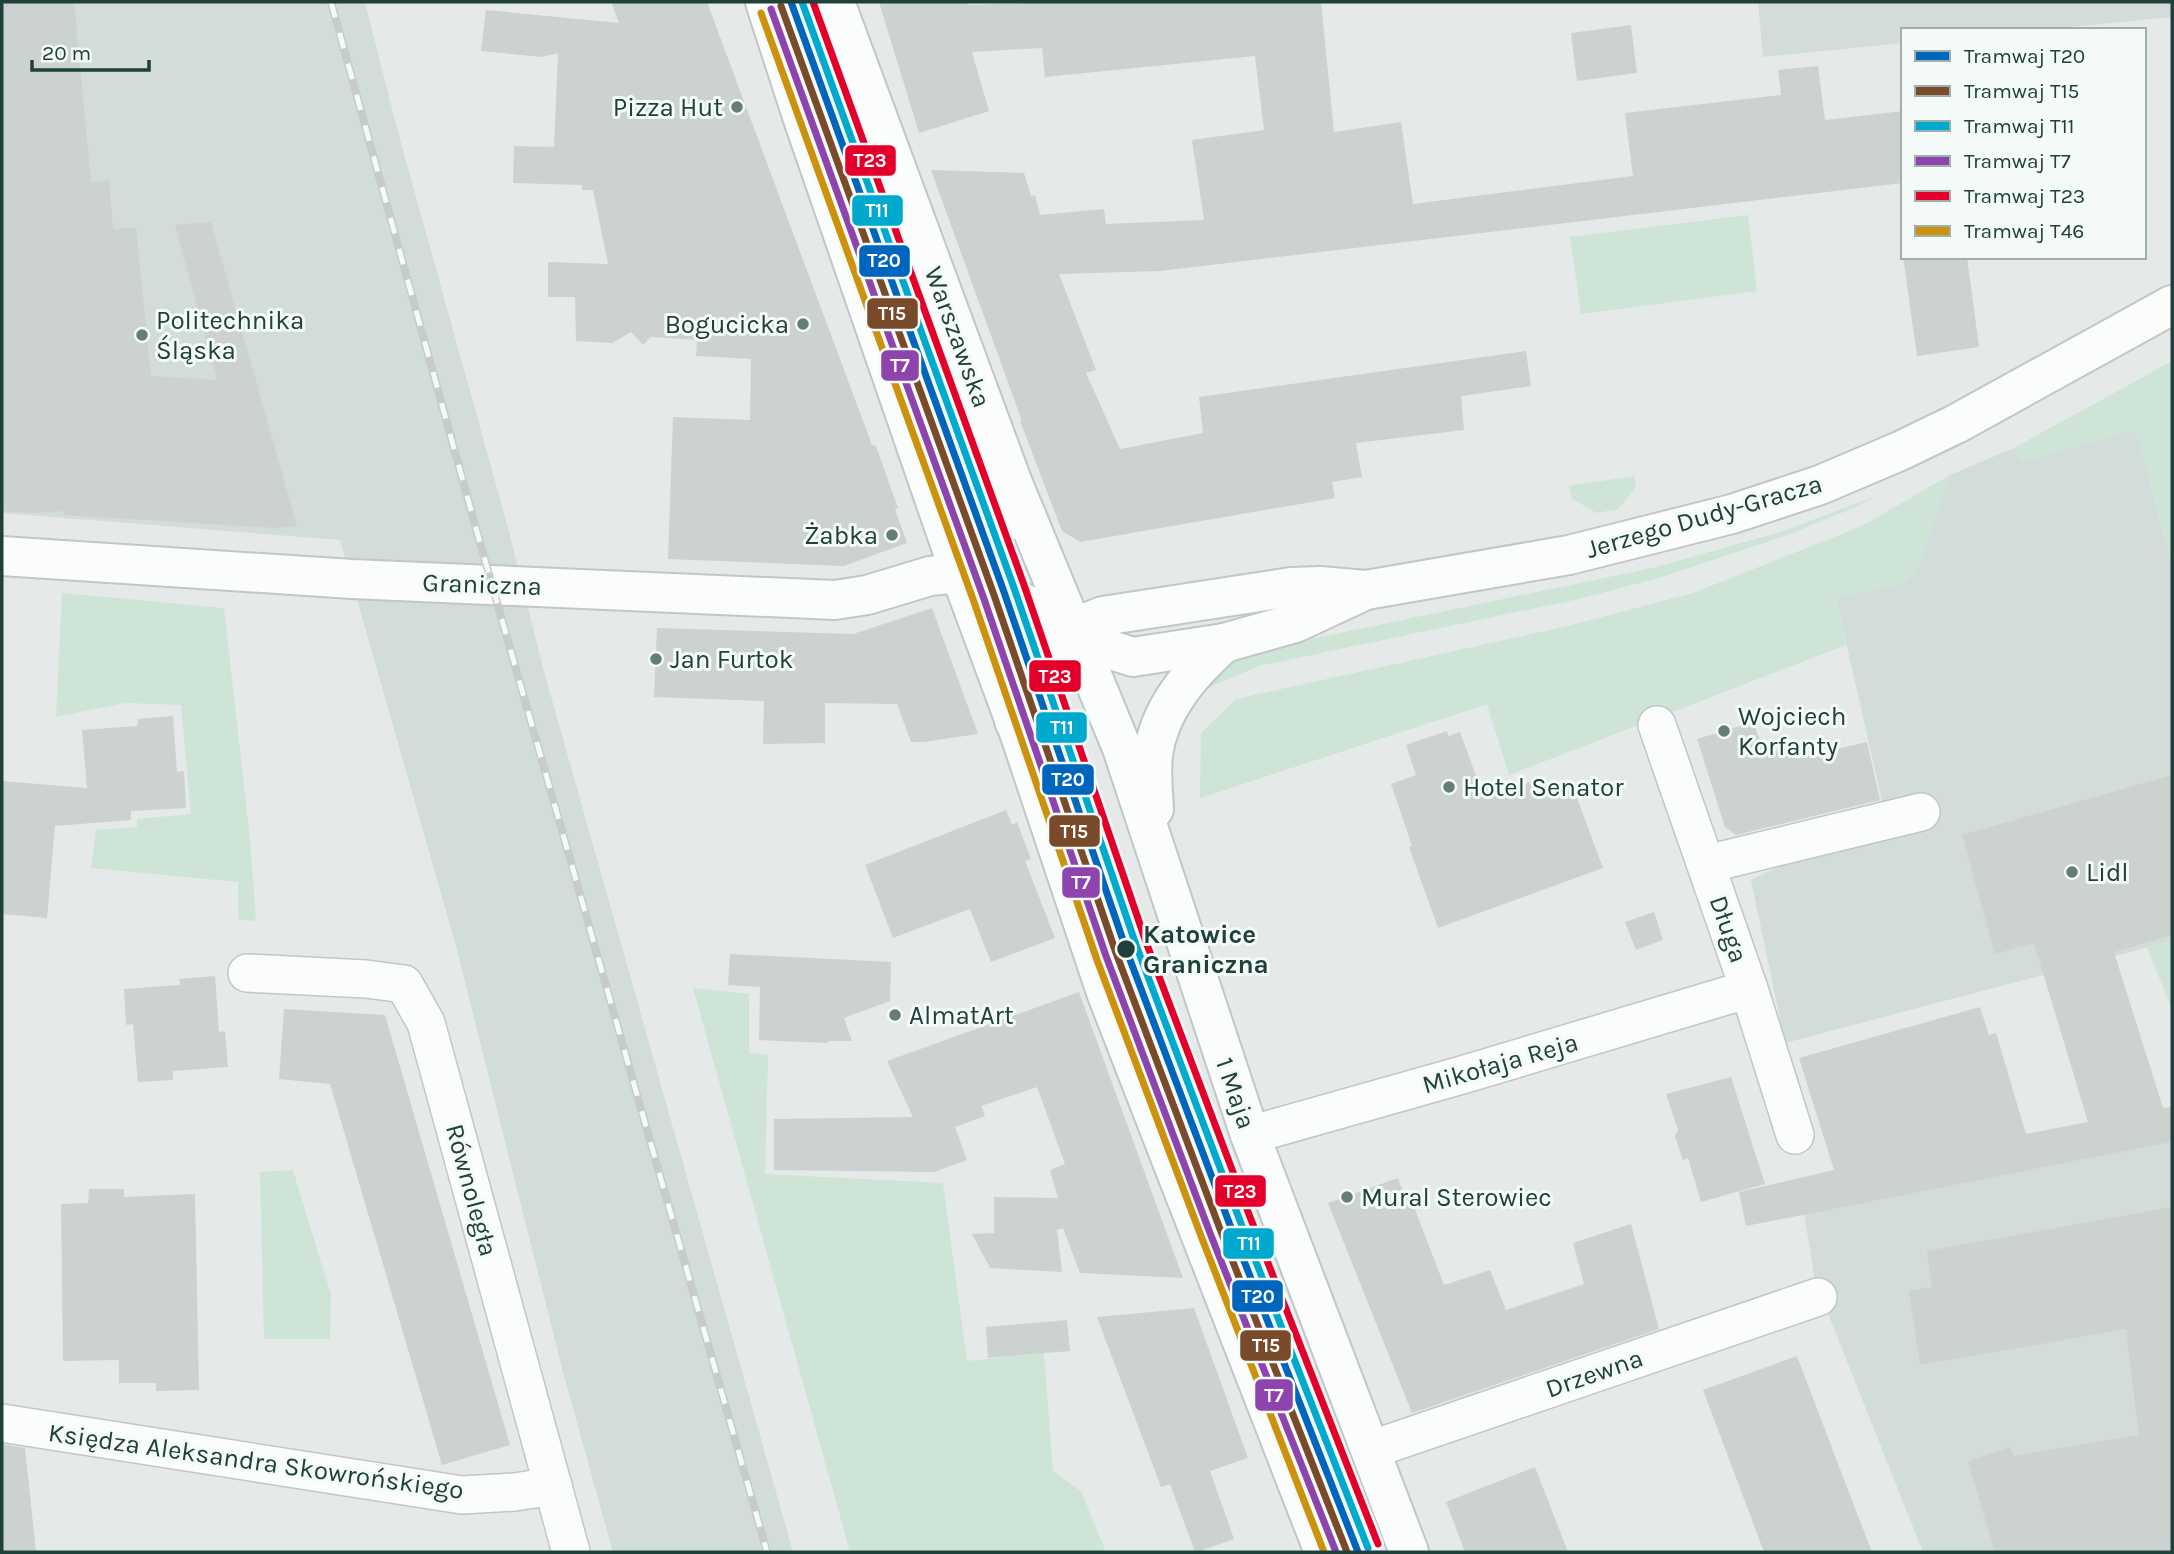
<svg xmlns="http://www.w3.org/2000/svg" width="2174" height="1554" viewBox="0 0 2174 1554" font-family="Karla,sans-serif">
<rect width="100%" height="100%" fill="#e5eae9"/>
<g fill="#d2dcd9">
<path d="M2 2H365L399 136 507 524 543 668 793 1552H613L564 1376 455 942 340 540 2 513Z"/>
<path d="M1758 2H2172V17L2041 30H1903V43L1763 57Z"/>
<path d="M2136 429 2172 566V941L1785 1043 1751 880 1885 814 1836 598 1906 582 1917 571 1950 475 2014 448 2021 462Z"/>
<path d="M2172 1142V1552H1923L1815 1281 1804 1214Z"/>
</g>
<g fill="#cde4d7">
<path d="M1748 215 1757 291 1581 314 1570 237Z"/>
<path d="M2172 361V566L2136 429 2021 462 2014 448Z"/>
<path d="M1950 475 1917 571 1906 582 1836 598 1846 645 1509 775 1487 704 1200 798 1201 733 1236 699 1568 626 1693 593 1862 526Z"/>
<path d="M1634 476 1636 487 1618 509 1597 513 1572 499 1569 486Z"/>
<path d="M1874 497 1856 507 1785 536 1662 577 1579 599 1259 666 1214 685 1196 697C1222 669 1227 663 1263 649L1652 568 1777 533Z"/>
<path d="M62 593 224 608 250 839 256 921 238 919V882L91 868 96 830 137 827V819L191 814 181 705 125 703 56 717Z"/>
<path d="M2172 941V1009L2147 948Z"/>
<path d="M693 988 749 994V1053L768 1055 765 1174 943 1183 967 1361 1044 1353 1053 1471 1081 1491 1106 1552H850Z"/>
<path d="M293 1170 331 1295 330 1339H264L260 1172Z"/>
</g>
<g fill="#ccd2d0">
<path d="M2 2H74L91 182 109 180 113 229 136 228 151 376 217 380 175 225 211 222 297 526 277 528 64 515 63 511 35 513 2 511Z"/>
<path d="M611 2H707L872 445 876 446 898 508 895 509 907 543 844 566 668 559 673 417 750 420 751 359 696 356 697 340 651 337 643 345 631 332 612 343 576 341 575 297H548V262L608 264 593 190H582V185L513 183 514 146 554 147 558 53 542 57 481 51 486 10 619 23Z"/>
<path d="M879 2H967L968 5 1058 2H1321L1334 132 1401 122 1413 204 1633 176 1625 113 1781 95 1778 70 1818 66 1825 120 1903 111V183L1160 271 1059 274 1096 370 1086 373 1120 449 1203 433 1199 397 1526 351 1531 386 1461 396 1464 430 1356 443 1362 477 1332 482 1335 498 1080 542 1062 531 1020 421H1022L931 170 1024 173 1031 196 1035 195 1040 215 1104 209 1106 224 1204 220 1192 140 1264 130 1255 56 1045 77 1042 48 972 52 989 111 919 133Z"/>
<path d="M1631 25 1637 73 1577 81 1571 33Z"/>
<path d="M1903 257H1967L1979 347 1917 356Z"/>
<path d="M932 608 978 734 923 742H911L897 704 825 703V743L763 744 764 701 654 697 657 628 853 634Z"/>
<path d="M173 716 177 772 184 771 186 808 131 811V820L55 826 47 918 2 914V781L87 788 82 730 137 726 138 719Z"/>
<path d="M1753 722 1762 746 1799 758 1867 742 1880 800 1736 835 1725 827 1697 739Z"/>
<path d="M1447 731 1448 736 1460 732 1479 784 1489 781 1494 795 1541 778 1548 796 1573 787 1603 868 1438 928 1409 847 1412 846 1391 784 1416 775 1406 745Z"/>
<path d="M2172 775V935L2114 952 2163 1108 2172 1107V1142L1746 1226 1739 1192 1834 1170 1799 1058 1980 1007 1989 1035 1996 1033 2026 1134 2088 1122 2034 943 1995 954 1962 835Z"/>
<path d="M1006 810 1012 825 1017 822 1031 859 1025 861 1055 938 991 962 970 909 893 938 865 865Z"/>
<path d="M1654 912 1663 940 1636 950 1625 922Z"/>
<path d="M730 954 891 962 890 1001 844 1018 852 1041H828V1043L759 1040 760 987 728 985Z"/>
<path d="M215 976 219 1032 225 1031 228 1067 173 1071V1080L138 1082 133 1024 126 1025 124 989 180 985 179 979Z"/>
<path d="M1079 992 1183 1278 1080 1273 1063 1228 1057 1230 1062 1272 990 1268 972 1234 994 1233V1197L1058 1198 1050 1170 1065 1164 1037 1087 981 1106 985 1116 955 1127 967 1160 934 1172 774 1170V1119L913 1117 887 1061Z"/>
<path d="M284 1009 385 1015 510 1445 442 1465 330 1084 279 1079Z"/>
<path d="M1731 1077 1765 1184 1701 1202 1688 1158 1683 1160 1675 1136 1678 1130 1666 1094Z"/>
<path d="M1398 1178 1403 1192 1408 1191 1444 1285 1490 1270 1506 1310 1584 1284 1573 1243 1631 1224 1659 1329 1412 1413 1328 1203Z"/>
<path d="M89 1189H124V1197L195 1194 199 1390 156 1391V1383H119V1360L63 1361 61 1204 88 1203Z"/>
<path d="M2172 1207V1552H1995L1968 1461 2010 1447 2013 1456 2139 1435 2126 1329 1920 1365 1909 1291 1932 1287 1927 1251Z"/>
<path d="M1194 1308 1248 1458 1210 1471 1234 1539 1197 1552H1195L1170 1484 1161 1487 1097 1317Z"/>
<path d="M1067 1320 1070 1351 988 1358 986 1327Z"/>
<path d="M1797 1356 1848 1490 1872 1552H1764L1703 1390Z"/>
<path d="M2 1444 25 1448 36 1552H2Z"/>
<path d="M1535 1467 1568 1552H1465L1446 1502Z"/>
</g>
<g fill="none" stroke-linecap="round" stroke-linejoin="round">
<g stroke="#c2c7c6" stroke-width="40">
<g id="minor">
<path d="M1657 725 1749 989 1795 1135"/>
<path d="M1707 864 1921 812"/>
<path d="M247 973 366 979 404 984 426 1023 571 1552"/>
<path d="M1250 1135 1462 1075 1749 989"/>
<path d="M2 1423 462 1495 515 1492 553 1486"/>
<path d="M1370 1450 1818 1297"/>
</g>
</g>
<g stroke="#c2c7c6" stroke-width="42">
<g id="tertiary">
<path d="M765 2 803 119 960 573 1020 735 1106 992 1324 1552"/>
<path d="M835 2 1012 481 1122 748 1250 1135 1409 1552"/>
<path d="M2 556 352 579 835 600 867 595 930 576 960 573 983 581 1073 630 1092 644 1133 657 1224 643 1295 623 1366 590"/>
<path d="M960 573 987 544 1019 500"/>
<path d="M1014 721 1036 683 1073 630 1088 622 1103 616 1291 587 1320 586 1366 590 1569 555 1732 514 1820 485 1900 451 1956 424 2172 305"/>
<path d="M1154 809C1153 791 1151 772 1153 755 1159 708 1191 673 1224 643"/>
</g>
</g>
<use href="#minor" stroke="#fbfcfc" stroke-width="37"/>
<use href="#tertiary" stroke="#fbfcfc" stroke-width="38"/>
<g stroke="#c7cbcb" stroke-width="8">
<path id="rail" d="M331 2 477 532 767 1552"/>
</g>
<use href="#rail" stroke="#f3faf7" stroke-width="5" stroke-dasharray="16" stroke-linecap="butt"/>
<g stroke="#f3faf7" stroke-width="12">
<path id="tram-1" d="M791 2 1004 592 1126 949 1230 1225 1358 1552"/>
</g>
<g stroke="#f3faf7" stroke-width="12">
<path id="tram-2" d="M781 6 994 595 1116 953 1220 1229 1347 1552"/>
</g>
<g stroke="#f3faf7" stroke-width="12">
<path id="tram-3" d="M802 2 1014 588 1136 945 1240 1221 1368 1548"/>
</g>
<g stroke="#f3faf7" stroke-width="12">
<path id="tram-4" d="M771 9 984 599 1106 956 1210 1233 1336 1552"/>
</g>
<g stroke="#f3faf7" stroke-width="12">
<path id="tram-5" d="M813 2 1024 585 1146 942 1250 1217 1378 1544"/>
</g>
<g stroke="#f3faf7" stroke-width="12">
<path id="tram-6" d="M761 13 974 602 1097 960 1201 1236 1324 1552"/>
</g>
<use href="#tram-1" stroke="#0065bd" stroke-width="7"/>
<use href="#tram-2" stroke="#7a4b2a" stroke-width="7"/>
<use href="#tram-3" stroke="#00a9ce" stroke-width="7"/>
<use href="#tram-4" stroke="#8e44ad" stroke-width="7"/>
<use href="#tram-5" stroke="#e4002b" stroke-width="7"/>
<use href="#tram-6" stroke="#cc920c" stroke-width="7"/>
</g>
<g fill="#657c78" stroke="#f3faf7" stroke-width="2.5">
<circle cx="737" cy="107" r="7"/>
<circle cx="803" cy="324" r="7"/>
<circle cx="142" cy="335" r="7"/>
<circle cx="892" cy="535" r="7"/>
<circle cx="656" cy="659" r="7"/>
<circle cx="1724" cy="731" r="7"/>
<circle cx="1449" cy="787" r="7"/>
<circle cx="2072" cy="872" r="7"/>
<circle cx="895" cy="1015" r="7"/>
<circle cx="1347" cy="1197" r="7"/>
</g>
<circle fill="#20403b" stroke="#f3faf7" stroke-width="2.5" cx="1126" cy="949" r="10"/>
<g text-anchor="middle" stroke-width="6" stroke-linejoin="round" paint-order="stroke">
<g font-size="26" fill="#20403b" stroke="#f3faf7" text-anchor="start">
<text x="723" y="116" text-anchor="end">Pizza Hut</text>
<text x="156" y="329">Politechnika<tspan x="156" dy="30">Śląska</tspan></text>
<text x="789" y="333" text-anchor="end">Bogucicka</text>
<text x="878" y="544" text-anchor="end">Żabka</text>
<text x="670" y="668">Jan Furtok</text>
<text x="1738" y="725">Wojciech<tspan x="1738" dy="30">Korfanty</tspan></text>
<text x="1463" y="796">Hotel Senator</text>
<text x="2086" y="881">Lidl</text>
<text x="909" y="1024">AlmatArt</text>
<text x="1361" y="1206">Mural Sterowiec</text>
</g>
<g font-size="26" fill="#20403b" stroke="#f3faf7">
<text transform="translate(958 337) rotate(70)" y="9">Warszawska</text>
<text transform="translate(1704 516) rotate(-16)" y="9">Jerzego Dudy-Gracza</text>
<text transform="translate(482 584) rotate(2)" y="9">Graniczna</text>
<text transform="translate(1729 929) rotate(71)" y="9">Długa</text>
<text transform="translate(1500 1063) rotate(-16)" y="9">Mikołaja Reja</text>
<text transform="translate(1236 1093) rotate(71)" y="9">1 Maja</text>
<text transform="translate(472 1190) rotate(75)" y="9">Równoległa</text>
<text transform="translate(1594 1373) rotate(-19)" y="9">Drzewna</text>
<text transform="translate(256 1461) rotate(8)" y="9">Księdza Aleksandra Skowrońskiego</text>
</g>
<g font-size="26" font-weight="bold" fill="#20403b" stroke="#f3faf7" text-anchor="start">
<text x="1143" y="943">Katowice<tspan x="1143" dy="30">Graniczna</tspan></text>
</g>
</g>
<g stroke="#f3faf7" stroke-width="2.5">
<rect x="844" y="144" width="53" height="33" rx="7" fill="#e4002b"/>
<rect x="851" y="194" width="53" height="33" rx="7" fill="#00a9ce"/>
<rect x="858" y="244" width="53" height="34" rx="7" fill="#0065bd"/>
<rect x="866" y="297" width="53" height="33" rx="7" fill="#7a4b2a"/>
<rect x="880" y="349" width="40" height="33" rx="7" fill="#8e44ad"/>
<rect x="1028" y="659" width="54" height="34" rx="7" fill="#e4002b"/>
<rect x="1035" y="711" width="53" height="33" rx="7" fill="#00a9ce"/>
<rect x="1041" y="763" width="54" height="33" rx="7" fill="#0065bd"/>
<rect x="1048" y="814" width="53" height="34" rx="7" fill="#7a4b2a"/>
<rect x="1061" y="866" width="40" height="33" rx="7" fill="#8e44ad"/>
<rect x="1214" y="1174" width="53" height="34" rx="7" fill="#e4002b"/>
<rect x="1222" y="1227" width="53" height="33" rx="7" fill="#00a9ce"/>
<rect x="1231" y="1279" width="53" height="34" rx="7" fill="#0065bd"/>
<rect x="1239" y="1329" width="53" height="33" rx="7" fill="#7a4b2a"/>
<rect x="1254" y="1378" width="40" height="34" rx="7" fill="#8e44ad"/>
</g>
<g font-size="19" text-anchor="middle" font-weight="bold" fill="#fff">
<text x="870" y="167">T23</text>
<text x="877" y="217">T11</text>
<text x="884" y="267">T20</text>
<text x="892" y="320">T15</text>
<text x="900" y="372">T7</text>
<text x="1055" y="683">T23</text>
<text x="1062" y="734">T11</text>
<text x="1068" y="786">T20</text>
<text x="1074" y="838">T15</text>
<text x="1081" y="889">T7</text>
<text x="1240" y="1198">T23</text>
<text x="1249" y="1250">T11</text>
<text x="1258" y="1303">T20</text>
<text x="1266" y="1352">T15</text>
<text x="1274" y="1402">T7</text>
</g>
<rect width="2174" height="1554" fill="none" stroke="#20403b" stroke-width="7"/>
<rect x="1901" y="28" width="245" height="231" fill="#f3faf7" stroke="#9fb0ac" stroke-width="2"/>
<rect x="1915" y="51" width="35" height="10" fill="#0065bd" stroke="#9fb0ac" stroke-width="2"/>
<text x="1964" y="63" font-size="21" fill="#20403b">Tramwaj T20</text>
<rect x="1915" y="86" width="35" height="10" fill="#7a4b2a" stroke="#9fb0ac" stroke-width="2"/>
<text x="1964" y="98" font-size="21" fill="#20403b">Tramwaj T15</text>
<rect x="1915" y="121" width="35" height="10" fill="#00a9ce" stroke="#9fb0ac" stroke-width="2"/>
<text x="1964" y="133" font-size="21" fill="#20403b">Tramwaj T11</text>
<rect x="1915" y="156" width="35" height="10" fill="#8e44ad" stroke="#9fb0ac" stroke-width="2"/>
<text x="1964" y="168" font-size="21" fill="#20403b">Tramwaj T7</text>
<rect x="1915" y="191" width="35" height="10" fill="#e4002b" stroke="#9fb0ac" stroke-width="2"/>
<text x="1964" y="203" font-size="21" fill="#20403b">Tramwaj T23</text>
<rect x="1915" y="226" width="35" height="10" fill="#cc920c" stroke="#9fb0ac" stroke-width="2"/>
<text x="1964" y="238" font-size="21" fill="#20403b">Tramwaj T46</text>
<path d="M32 60v10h117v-10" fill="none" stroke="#20403b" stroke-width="3.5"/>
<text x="42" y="60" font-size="21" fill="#20403b" stroke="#f3faf7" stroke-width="5" paint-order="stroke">20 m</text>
</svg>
